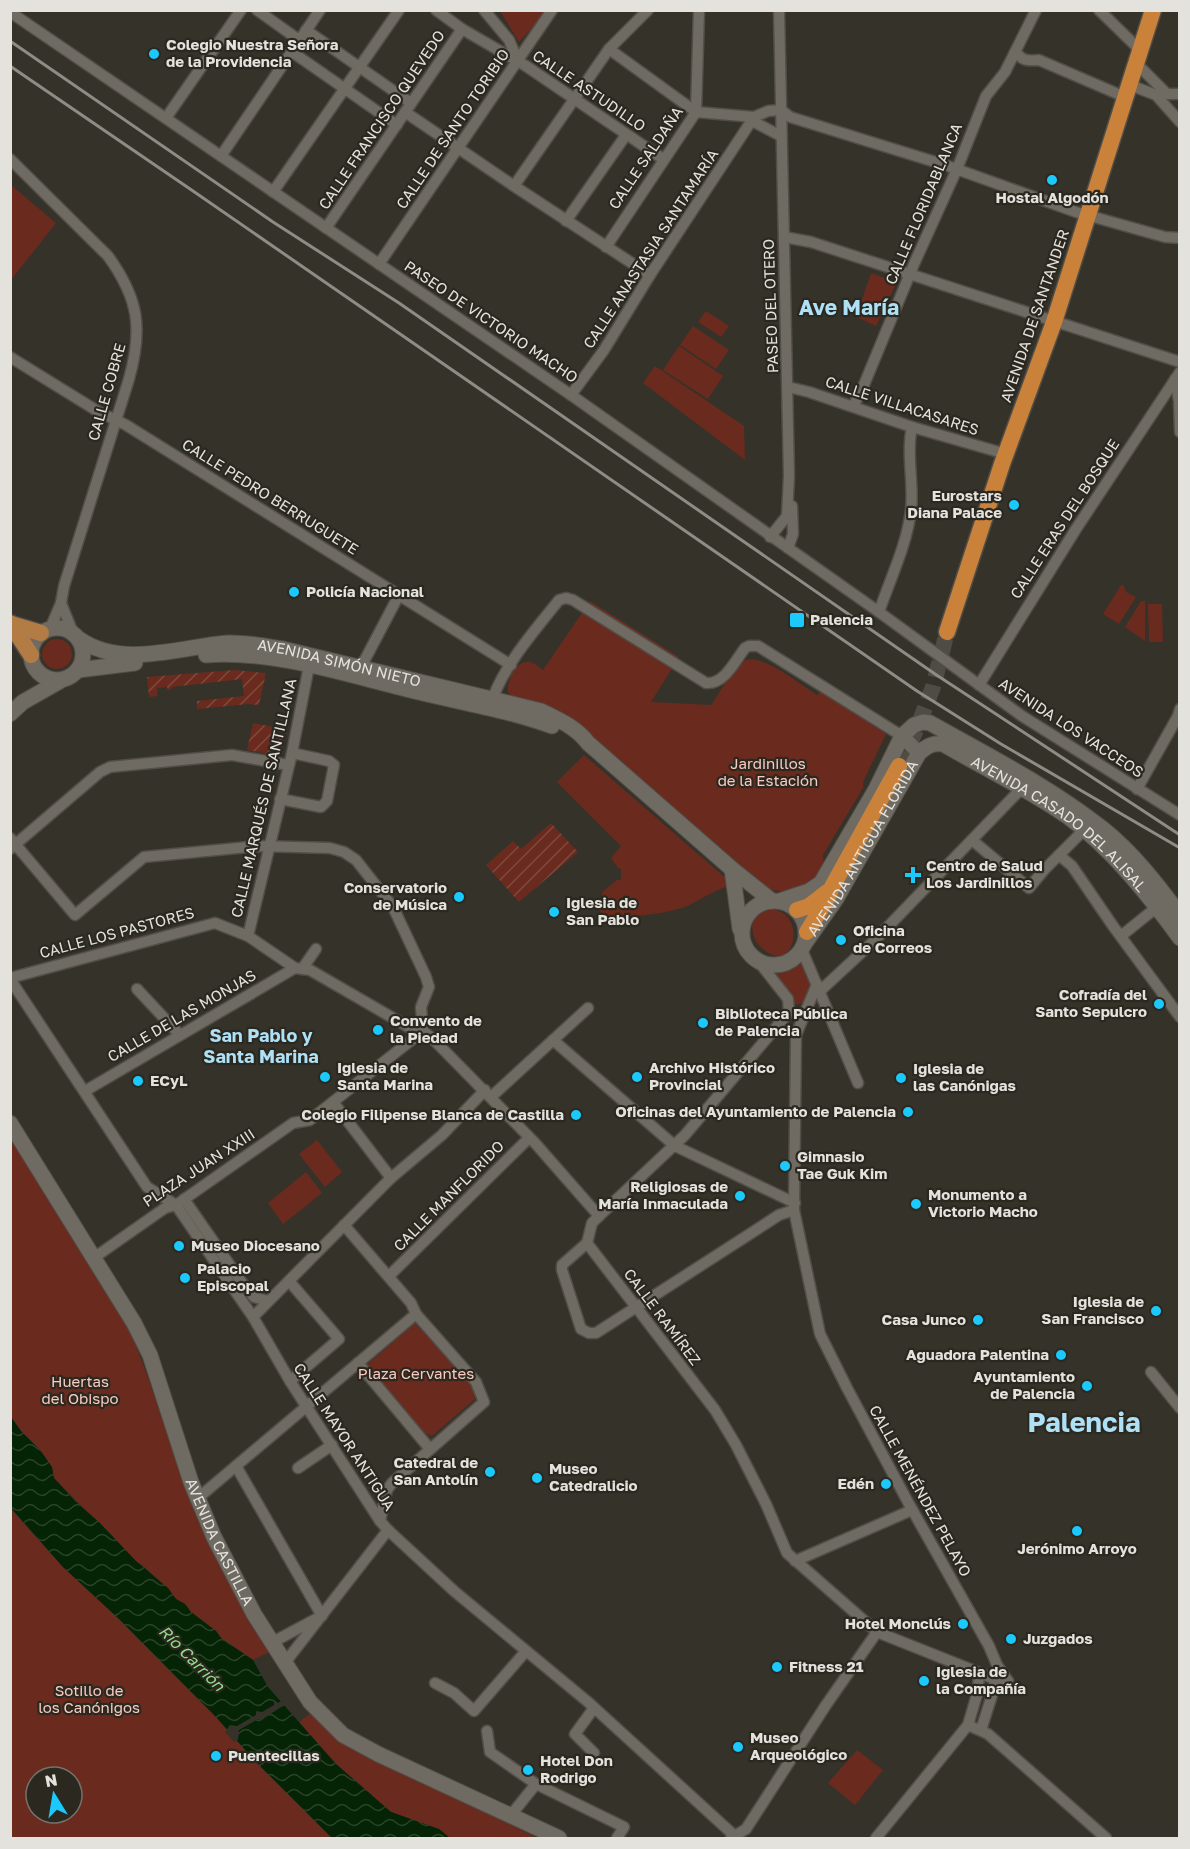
<svg xmlns="http://www.w3.org/2000/svg" width="1190" height="1849" viewBox="0 0 1190 1849" font-family="'Golos Text',sans-serif">
<defs>
<pattern id="garden-furrows" width="10" height="10" patternUnits="userSpaceOnUse" patternTransform="scale(1.5)"><rect width="10" height="10" fill="#6a2a1e"/><path d="M-1 1l2-2M0 10L10 0M9 11l2-2" fill="none" stroke="#7f493e"/></pattern>
<pattern id="water-waves" width="16" height="10" patternUnits="userSpaceOnUse" patternTransform="scale(1.5)"><rect width="16" height="10" fill="#052305"/><path d="M0 5q4-4 8 0t8 0" fill="none" stroke="#294329"/></pattern>
</defs>
<rect width="100%" height="100%" fill="#35322a"/>
<g fill="#6a2a1e" fill-rule="evenodd">
<path d="M500 11H548L519 42Z"/>
<path d="M11 185 56 223 11 280Z"/>
<path d="M871 273 897 282 876 326 856 317Z"/>
<path d="M706 311 729 326 721 337 698 322Z"/>
<path d="M693 326 729 350 716 369 680 345Z"/>
<path d="M679 346 723 376 708 399 663 370Z"/>
<path d="M655 366 744 426 745 460 643 383Z"/>
<path d="M1121 585 1124 586 1126 592 1136 597 1119 624 1103 614Z"/>
<path d="M590 601 679 657 651 702 711 705C721 692 730 671 742 662 758 649 802 686 817 695L821 691 886 734 863 782V788L823 855 824 866 821 877 790 893 767 889 592 738 514 699 508 692C507 681 515 660 530 662 535 663 539 667 543 670Z"/>
<path d="M1141 601H1145V641L1125 627Z"/>
<path d="M1148 604H1162L1163 642H1149Z"/>
<circle cx="57" cy="654" r="15"/>
<path d="M584 755 729 881 730 886C712 890 699 902 682 908 657 916 632 915 606 918L595 906 603 899 602 892 617 880H621V869L618 868 611 858 621 846 557 782Z"/>
<path d="M766 909C811 907 795 981 761 947 753 940 751 930 753 920L760 912Z"/>
<path d="M802 961C810 979 813 982 806 1002L794 1005 790 992 776 977 777 973 790 969Z"/>
<path d="M10 1136 128 1327C155 1388 171 1454 196 1516 216 1563 245 1608 270 1652L253 1660 221 1638 216 1631 191 1612 185 1604 176 1599 147 1569 136 1561 54 1478C51 1457 36 1447 22 1432 18 1428 15 1422 11 1417Z"/>
<path d="M317 1140 342 1172 325 1187 299 1154Z"/>
<path d="M306 1172 322 1193 283 1224 268 1203Z"/>
<path d="M415 1323 472 1384 475 1399 432 1436 419 1431 370 1375 367 1365Z"/>
<path d="M10 1508 63 1567 119 1619 216 1717 254 1760 332 1838H11ZM36 1777H72V1813H36Z"/>
<path d="M312 1712 374 1758 537 1838H450L439 1829 391 1812 336 1764 298 1723Z"/>
<path d="M857 1750 883 1770 855 1805 828 1783Z"/>
</g>
<g fill="url(#garden-furrows)">
<path d="M234 670 266 673 259 705 249 704 197 709V701L244 696 242 679 172 687 171 689 168 690 167 687 157 688V696L149 697 147 677Z"/>
<path d="M253 723 273 727V732L285 734 280 756 247 750Z"/>
<path d="M551 823 578 852 519 902 486 865 513 841 521 849Z"/>
</g>
<path fill="url(#water-waves)" d="M11 1417 21 1431 40 1450 52 1467 54 1478 75 1501 100 1523 136 1561 168 1588 176 1599 185 1604 191 1612 216 1631 221 1638 253 1660 268 1687 336 1764 391 1812 439 1829 450 1838H332L254 1760 216 1717 119 1619 63 1567 11 1508Z"/>
<path fill="#35322a" d="M283 1700 286 1704 261 1720 258 1719 239 1730 238 1740 234 1742 225 1732 230 1725 237 1726 256 1715V1711L262 1712 274 1705V1702L278 1703Z"/>
<g fill="none" stroke-linecap="round" stroke-linejoin="round">
<path stroke="#4f4c45" stroke-width="16" stroke-dasharray="16 8" stroke-linecap="butt" d="M899 766 918 726 933 687 947 632"/>
<g stroke="#514e48" stroke-width="13">
<g id="minor">
<path d="M257 10 299 40"/>
<path d="M436 10 462 29 526 66 663 159"/>
<path d="M484 10 509 40 518 61"/>
<path d="M1099 10 1140 50"/>
<path d="M10 12 571 395 879 612 1022 716 1180 815"/>
<path d="M306 30 411 103"/>
<path d="M609 49 696 112 754 117 768 111 781 110"/>
<path d="M292 52 397 125"/>
<path d="M1016 52C1022 61 1028 61 1039 60L1125 97"/>
<path d="M1137 64 1167 94H1180"/>
<path d="M1130 85 1156 95 1180 122"/>
<path d="M781 110 790 117 945 165 1076 212 1165 237 1180 238"/>
<path d="M405 112 514 186 650 275"/>
<path d="M166 118 241 10"/>
<path d="M752 121 781 136"/>
<path d="M221 156 320 10"/>
<path d="M10 159 108 256C139 299 143 329 129 379L64 586 61 603 50 629"/>
<path d="M514 186 609 49 648 10"/>
<path d="M273 192 399 10"/>
<path d="M566 221 626 135"/>
<path d="M326 228 462 29"/>
<path d="M784 237 811 242 1180 362"/>
<path d="M606 247 696 112 699 10"/>
<path d="M379 264 552 10"/>
<path d="M10 357 99 412 126 425 511 665"/>
<path d="M1175 379 1179 401 1180 432"/>
<path d="M788 387 809 392 912 427 1006 454"/>
<path d="M571 395 604 350 650 275 754 117"/>
<path d="M853 406 861 392 914 264 957 169 986 96 1005 72 1036 10"/>
<path d="M770 537 787 516 789 476 779 10"/>
<path d="M788 548 793 534 792 506"/>
<path d="M61 603 73 633"/>
<path d="M879 612C890 579 907 545 911 510 914 483 906 454 912 427"/>
<path d="M361 667 399 595"/>
<path d="M979 685 1076 529 1180 372"/>
<path d="M493 698C505 664 536 629 559 600L566 598 573 600 706 683C724 685 735 661 745 648L749 646H758L902 736"/>
<path d="M1137 789 1178 716 1180 709"/>
<path d="M280 799 321 807 327 801 334 765 329 761 292 753"/>
<path d="M10 838 75 915 144 857 258 846 330 848 344 852 356 860 393 907 426 977 429 987 421 1007 423 1031"/>
<path d="M972 840 1029 888 1044 870 1089 825"/>
<path d="M10 849 100 772 110 767 232 755 288 765"/>
<path d="M1059 855 1072 866 1113 926 1180 1017"/>
<path d="M248 936 292 753 309 666"/>
<path d="M1121 936 1157 907"/>
<path d="M802 950 858 1083"/>
<path d="M302 969 316 949"/>
<path d="M10 978 215 923 248 936 295 968 310 970 412 1029 423 1031 433 1039 535 1143 599 1216"/>
<path d="M10 979 147 1187 176 1205 253 1317 290 1381 380 1521 388 1530 454 1591 588 1702 737 1838"/>
<path d="M817 984 796 1035 794 1210 820 1334 847 1388 909 1504 989 1646 997 1665 1008 1681"/>
<path d="M137 989 180 1035"/>
<path d="M820 991 875 940 1021 789"/>
<path d="M553 1040 675 1146 795 1203"/>
<path d="M85 1091 295 968"/>
<path d="M491 1097 588 1008"/>
<path d="M333 1102 391 1178"/>
<path d="M184 1199 245 1287 254 1297 268 1301"/>
<path d="M344 1225 411 1303 416 1314"/>
<path d="M587 1243 715 1410 736 1445 766 1504 787 1553 877 1632 995 1679 1008 1681"/>
<path d="M587 1243 592 1223 599 1216 685 1135 789 1012 788 999 759 962"/>
<path d="M587 1243 562 1265V1270L581 1329 589 1333H596L756 1230 779 1215 794 1210"/>
<path d="M95 1257 165 1208 176 1205 293 1123 310 1120 423 1031"/>
<path d="M389 1276 529 1138"/>
<path d="M289 1281 339 1339 290 1381"/>
<path d="M253 1317 391 1178 442 1135 485 1090"/>
<path d="M358 1363 430 1449"/>
<path d="M1151 1372 1180 1408"/>
<path d="M236 1466 322 1616"/>
<path d="M298 1468 332 1445"/>
<path d="M198 1498 416 1314 476 1382 484 1402 392 1483 387 1490 380 1521"/>
<path d="M795 1561 912 1510"/>
<path d="M271 1643 316 1619"/>
<path d="M284 1664 388 1530"/>
<path d="M435 1683 454 1693 474 1711 526 1651"/>
<path d="M968 1725 988 1734 1106 1838"/>
<path d="M981 1730 993 1692 996 1672"/>
<path d="M487 1731 490 1752 536 1784 624 1827 617 1838"/>
<path d="M594 1753 575 1734 594 1708"/>
<path d="M511 1815 536 1784"/>
<path d="M731 1838 746 1829 826 1705 877 1632"/>
<path d="M876 1838 968 1725 978 1691 979 1673"/>
</g>
</g>
<g stroke="#514e48" stroke-width="16">
<path id="tertiary" d="M902 736 919 753"/>
</g>
<g stroke="#514e48" stroke-width="17">
<g id="secondary">
<circle cx="57" cy="654" r="26"/>
<path id="s1" d="M79 639C122 669 179 647 227 643 246 642 264 646 283 649L541 711C559 720 576 727 588 743L732 869 772 901"/>
<path d="M206 655C276 650 347 675 414 691 459 702 508 710 552 726"/>
<path d="M78 670 135 663"/>
<path d="M10 714 23 702 60 681"/>
<path d="M732 869 740 929"/>
<circle cx="774" cy="933" r="32"/>
<path d="M779 901 809 891 821 883 876 789 902 736 914 725 923 722 930 723C989 756 1050 787 1103 829 1133 853 1157 884 1180 915"/>
<path id="s2" d="M805 943 836 899 919 753C927 746 932 743 943 744 984 768 1028 789 1067 816 1111 848 1148 894 1180 938"/>
<path id="s3" d="M10 1123 134 1323 150 1355 191 1482 214 1537 254 1614 310 1702 343 1735 378 1754 559 1838"/>
</g>
</g>
<g stroke="#514e48" stroke-width="19">
<g id="primary">
<path d="M10 623 31 655"/>
<path d="M11 624 41 633"/>
</g>
</g>
<g stroke="#514e48" stroke-width="19">
<g id="trunk">
<path d="M947 632 1002 464 1054 322 1153 10"/>
<path d="M797 910 809 906 827 892"/>
<path d="M807 932 828 897 832 887 899 766"/>
</g>
</g>
<use href="#minor" stroke="#6f6b62" stroke-width="10"/>
<use href="#tertiary" stroke="#6f6b62" stroke-width="14"/>
<use href="#secondary" stroke="#6f6b62" stroke-width="15"/>
<use href="#primary" stroke="#b37c44" stroke-width="16"/>
<use href="#trunk" stroke="#ca823a" stroke-width="16"/>
<g stroke="#8e8c85" stroke-width="3">
<path d="M10 41 273 222 399 303 935 674 1180 835"/>
<path d="M10 66 193 191 917 691 1001 744 1180 848"/>
</g>
</g>
<g fill="#1bc9fc" stroke="#2b2820" stroke-width="2">
<circle cx="154" cy="54" r="6"/>
<circle cx="1052" cy="180" r="6"/>
<circle cx="1014" cy="505" r="6"/>
<circle cx="294" cy="592" r="6"/>
<rect x="789" y="612" width="16" height="16" rx="3"/>
<path d="M910 866h6v6h6v6h-6v6h-6v-6h-6v-6h6z"/>
<circle cx="459" cy="897" r="6"/>
<circle cx="554" cy="912" r="6"/>
<circle cx="841" cy="940" r="6"/>
<circle cx="1159" cy="1004" r="6"/>
<circle cx="703" cy="1023" r="6"/>
<circle cx="378" cy="1030" r="6"/>
<circle cx="325" cy="1077" r="6"/>
<circle cx="637" cy="1077" r="6"/>
<circle cx="901" cy="1078" r="6"/>
<circle cx="138" cy="1081" r="6"/>
<circle cx="908" cy="1112" r="6"/>
<circle cx="576" cy="1115" r="6"/>
<circle cx="785" cy="1166" r="6"/>
<circle cx="740" cy="1196" r="6"/>
<circle cx="916" cy="1204" r="6"/>
<circle cx="179" cy="1246" r="6"/>
<circle cx="185" cy="1278" r="6"/>
<circle cx="1156" cy="1311" r="6"/>
<circle cx="978" cy="1320" r="6"/>
<circle cx="1061" cy="1355" r="6"/>
<circle cx="1087" cy="1386" r="6"/>
<circle cx="490" cy="1472" r="6"/>
<circle cx="537" cy="1478" r="6"/>
<circle cx="886" cy="1484" r="6"/>
<circle cx="1077" cy="1531" r="6"/>
<circle cx="963" cy="1624" r="6"/>
<circle cx="1011" cy="1639" r="6"/>
<circle cx="777" cy="1667" r="6"/>
<circle cx="924" cy="1681" r="6"/>
<circle cx="738" cy="1747" r="6"/>
<circle cx="216" cy="1756" r="6"/>
<circle cx="528" cy="1770" r="6"/>
</g>
<g text-anchor="middle" stroke-width="4.5" stroke-linejoin="round" paint-order="stroke">
<g font-size="15" font-weight="bold" fill="#e4e2dd" stroke="#2b2820" text-anchor="start">
<text x="166" y="50">Colegio Nuestra Señora<tspan x="166" dy="17">de la Providencia</tspan></text>
<text x="1052" y="203" text-anchor="middle">Hostal Algodón</text>
<text x="1002" y="501" text-anchor="end">Eurostars<tspan x="1002" dy="17">Diana Palace</tspan></text>
<text x="306" y="597">Policía Nacional</text>
<text x="810" y="625">Palencia</text>
<text x="926" y="871">Centro de Salud<tspan x="926" dy="17">Los Jardinillos</tspan></text>
<text x="447" y="893" text-anchor="end">Conservatorio<tspan x="447" dy="17">de Música</tspan></text>
<text x="566" y="908">Iglesia de<tspan x="566" dy="17">San Pablo</tspan></text>
<text x="853" y="936">Oficina<tspan x="853" dy="17">de Correos</tspan></text>
<text x="1147" y="1000" text-anchor="end">Cofradía del<tspan x="1147" dy="17">Santo Sepulcro</tspan></text>
<text x="715" y="1019">Biblioteca Pública<tspan x="715" dy="17">de Palencia</tspan></text>
<text x="390" y="1026">Convento de<tspan x="390" dy="17">la Piedad</tspan></text>
<text x="337" y="1073">Iglesia de<tspan x="337" dy="17">Santa Marina</tspan></text>
<text x="649" y="1073">Archivo Histórico<tspan x="649" dy="17">Provincial</tspan></text>
<text x="913" y="1074">Iglesia de<tspan x="913" dy="17">las Canónigas</tspan></text>
<text x="150" y="1086">ECyL</text>
<text x="896" y="1117" text-anchor="end">Oficinas del Ayuntamiento de Palencia</text>
<text x="564" y="1120" text-anchor="end">Colegio Filipense Blanca de Castilla</text>
<text x="797" y="1162">Gimnasio<tspan x="797" dy="17">Tae Guk Kim</tspan></text>
<text x="728" y="1192" text-anchor="end">Religiosas de<tspan x="728" dy="17">María Inmaculada</tspan></text>
<text x="928" y="1200">Monumento a<tspan x="928" dy="17">Victorio Macho</tspan></text>
<text x="191" y="1251">Museo Diocesano</text>
<text x="197" y="1274">Palacio<tspan x="197" dy="17">Episcopal</tspan></text>
<text x="1144" y="1307" text-anchor="end">Iglesia de<tspan x="1144" dy="17">San Francisco</tspan></text>
<text x="966" y="1325" text-anchor="end">Casa Junco</text>
<text x="1049" y="1360" text-anchor="end">Aguadora Palentina</text>
<text x="1075" y="1382" text-anchor="end">Ayuntamiento<tspan x="1075" dy="17">de Palencia</tspan></text>
<text x="478" y="1468" text-anchor="end">Catedral de<tspan x="478" dy="17">San Antolín</tspan></text>
<text x="549" y="1474">Museo<tspan x="549" dy="17">Catedralicio</tspan></text>
<text x="874" y="1489" text-anchor="end">Edén</text>
<text x="1077" y="1554" text-anchor="middle">Jerónimo Arroyo</text>
<text x="951" y="1629" text-anchor="end">Hotel Monclús</text>
<text x="1023" y="1644">Juzgados</text>
<text x="789" y="1672">Fitness 21</text>
<text x="936" y="1677">Iglesia de<tspan x="936" dy="17">la Compañía</tspan></text>
<text x="750" y="1743">Museo<tspan x="750" dy="17">Arqueológico</tspan></text>
<text x="228" y="1761">Puentecillas</text>
<text x="540" y="1766">Hotel Don<tspan x="540" dy="17">Rodrigo</tspan></text>
</g>
<g font-size="15" fill="#e4e2dd" stroke="#2b2820">
<text transform="translate(589 91) rotate(34)" y="5">CALLE ASTUDILLO</text>
<text transform="translate(382 120) rotate(-56)" y="5">CALLE FRANCISCO QUEVEDO</text>
<text transform="translate(453 129) rotate(-56)" y="5">CALLE DE SANTO TORIBIO</text>
<text transform="translate(646 158) rotate(-56)" y="5">CALLE SALDAÑA</text>
<text transform="translate(924 204) rotate(-67)" y="5">CALLE FLORIDABLANCA</text>
<text transform="translate(651 249) rotate(-57)" y="5">CALLE ANASTASIA SANTAMARÍA</text>
<text transform="translate(771 306) rotate(-92)" y="5">PASEO DEL OTERO</text>
<text transform="translate(1035 316) rotate(-71)" y="5">AVENIDA DE SANTANDER</text>
<text transform="translate(491 322) rotate(34)" y="5">PASEO DE VICTORIO MACHO</text>
<text transform="translate(107 392) rotate(-74)" y="5">CALLE COBRE</text>
<text transform="translate(902 406) rotate(18)" y="5">CALLE VILLACASARES</text>
<text transform="translate(270 497) rotate(32)" y="5">CALLE PEDRO BERRUGUETE</text>
<text transform="translate(1065 519) rotate(-57)" y="5">CALLE ERAS DEL BOSQUE</text>
<text dy="5" stroke="none"><textPath href="#s1" startOffset="266">AVENIDA SIMÓN NIETO</textPath></text>
<text transform="translate(1071 728) rotate(33)" y="5">AVENIDA LOS VACCEOS</text>
<text transform="translate(264 798) rotate(-77)" y="5">CALLE MARQUÉS DE SANTILLANA</text>
<text dy="5" stroke="none"><textPath href="#s2" startOffset="390">AVENIDA CASADO DEL ALISAL</textPath></text>
<text dy="5" stroke="none"><textPath href="#s2" startOffset="111">AVENIDA ANTIGUA FLORIDA</textPath></text>
<text transform="translate(117 933) rotate(-15)" y="5">CALLE LOS PASTORES</text>
<text transform="translate(182 1016) rotate(-30)" y="5">CALLE DE LAS MONJAS</text>
<text transform="translate(199 1168) rotate(-33)" y="5">PLAZA JUAN XXIII</text>
<text transform="translate(449 1196) rotate(-45)" y="5">CALLE MANFLORIDO</text>
<text transform="translate(662 1317) rotate(53)" y="5">CALLE RAMÍREZ</text>
<text transform="translate(344 1437) rotate(57)" y="5">CALLE MAYOR ANTIGUA</text>
<text transform="translate(920 1491) rotate(61)" y="5">CALLE MENÉNDEZ PELAYO</text>
<text dy="5" stroke="none"><textPath href="#s3" startOffset="471">AVENIDA CASTILLA</textPath></text>
</g>
<g font-size="15" fill="#f9cac0" stroke="#2b2820">
<text x="768" y="769">Jardinillos<tspan x="768" dy="17">de la Estación</tspan></text>
<text x="416" y="1379">Plaza Cervantes</text>
<text x="80" y="1387">Huertas<tspan x="80" dy="17">del Obispo</tspan></text>
<text x="89" y="1696">Sotillo de<tspan x="89" dy="17">los Canónigos</tspan></text>
</g>
<g font-size="16" font-style="italic" fill="#90df8a" stroke="#2b2820">
<text transform="translate(192 1658) rotate(45)" y="6">Río Carrión</text>
</g>
<g font-size="18" font-weight="bold" fill="#aee1f6" stroke="#2b2820">
<text x="261" y="1042">San Pablo y<tspan x="261" dy="21">Santa Marina</tspan></text>
</g>
<g font-size="21" font-weight="bold" fill="#aee1f6" stroke="#2b2820">
<text x="849" y="315">Ave María</text>
</g>
<g font-size="27" font-weight="bold" fill="#aee1f6" stroke="#2b2820">
<text x="1084" y="1432">Palencia</text>
</g>
</g>
<rect width="1190" height="1849" fill="none" stroke="#e4e2dd" stroke-width="24"/>
<g transform="translate(54 1795) rotate(349)"><circle r="28" fill="#2b2820" stroke="#75726c" stroke-width="1.5"/>
<path d="M0-4.5L10 22L0 15L-10 22Z" fill="#1bc9fc"/>
<text y="-9" font-size="16" font-weight="bold" text-anchor="middle" fill="#e4e2dd">N</text>
</g>
</svg>
